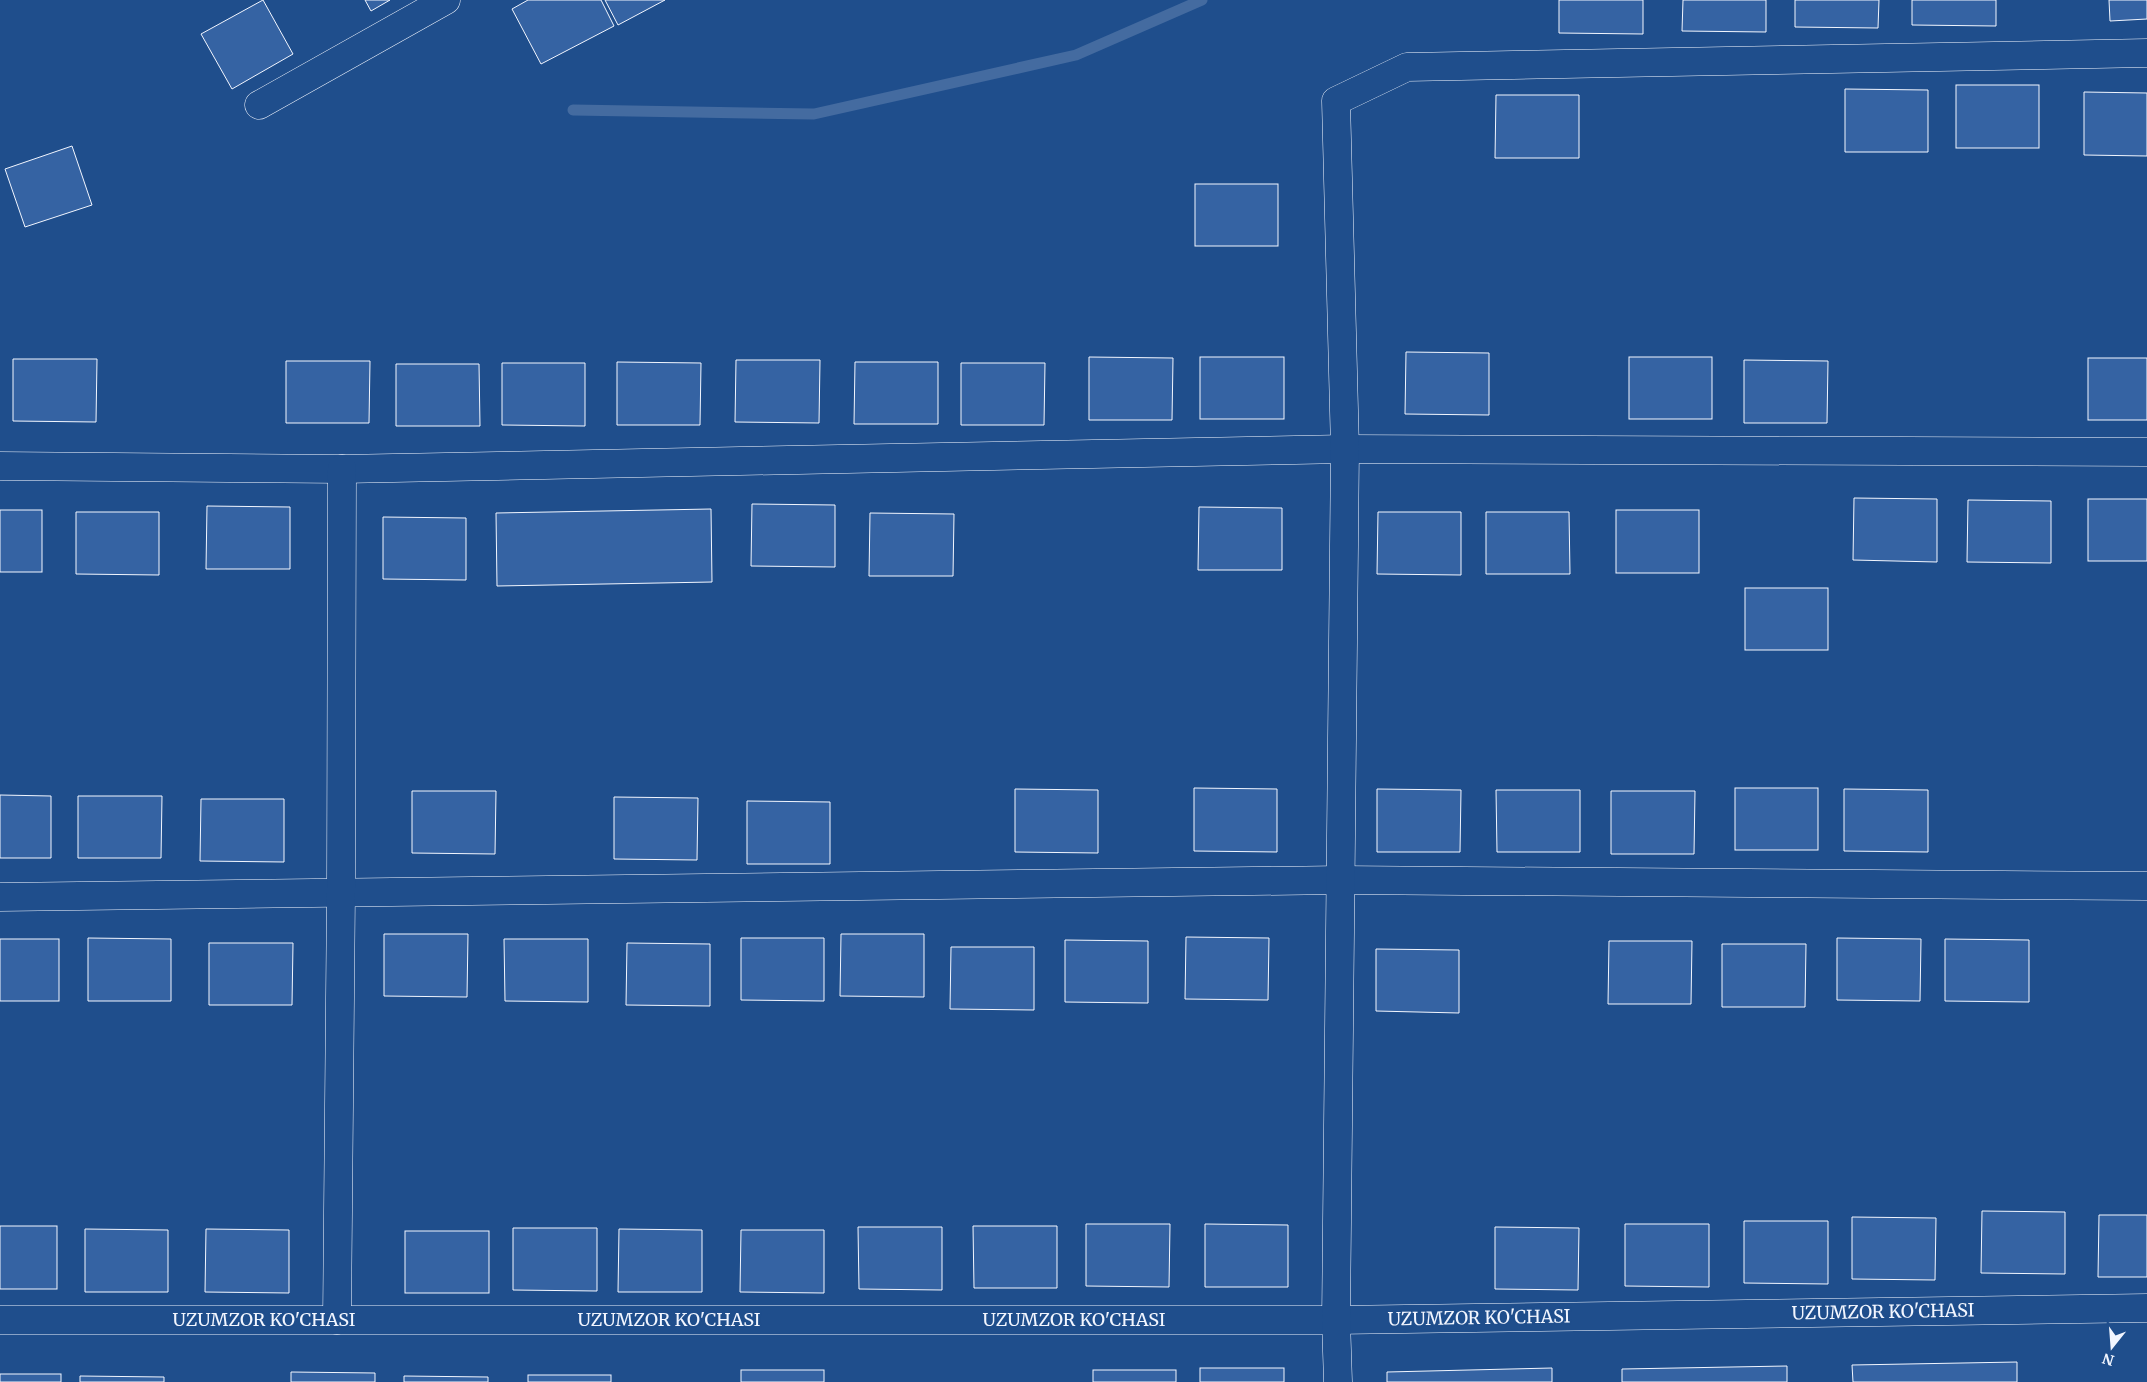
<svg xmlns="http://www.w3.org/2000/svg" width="2147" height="1382" viewBox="0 0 2147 1382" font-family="Merriweather,serif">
<rect width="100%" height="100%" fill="#1f4e8c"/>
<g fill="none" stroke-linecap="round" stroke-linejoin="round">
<path stroke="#446ba0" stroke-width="11" d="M573 110 814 114 1076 55 1202 0"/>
</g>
<g fill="#3563a3" stroke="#f2f6ff">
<path d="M263 0 293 54 232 89 201 34Z"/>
<path d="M365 0H390L371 11Z"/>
<path d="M528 0H601L614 26 541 64 512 9Z"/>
<path d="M605 0H665L618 25Z"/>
<path d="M1559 0H1643V34L1559 33Z"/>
<path d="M1683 0H1766V32L1682 31Z"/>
<path d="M1795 0H1879L1878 28 1795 27Z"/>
<path d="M1912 0H1996V26L1912 25Z"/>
<path d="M2109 0H2147V19L2110 21Z"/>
<rect x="1956" y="85" width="83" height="63"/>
<path d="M1845 89 1928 90V152H1845Z"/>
<path d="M2084 92 2147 93V156L2084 155Z"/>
<path d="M1496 95H1579V158H1495Z"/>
<path d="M72 146 92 205 25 227 5 169Z"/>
<rect x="1195" y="184" width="83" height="62"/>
<path d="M1406 352 1489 353V415L1405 414Z"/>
<path d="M1089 357 1173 358 1172 420H1089Z"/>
<rect x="1200" y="357" width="84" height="62"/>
<rect x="1629" y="357" width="83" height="62"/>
<rect x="2088" y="358" width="59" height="62"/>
<path d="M13 359H97L96 422 13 421Z"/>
<path d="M736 360H820L819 423 735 422Z"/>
<path d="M1744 360 1828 361 1827 423H1744Z"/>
<path d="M286 361H370L369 423H286Z"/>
<path d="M617 362 701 363 700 425H617Z"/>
<path d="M855 362H938V424H854Z"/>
<path d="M502 363H585V426L502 425Z"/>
<path d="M961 363H1045L1044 425H961Z"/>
<path d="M396 364H479L480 426H396Z"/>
<path d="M1854 498 1937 499V562L1853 560Z"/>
<rect x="2088" y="499" width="59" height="62"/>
<path d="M1968 500 2051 501V563L1967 562Z"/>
<path d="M752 504 835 505V567L751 566Z"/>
<path d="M207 506 290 507V569H206Z"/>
<path d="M1199 507 1282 508V570H1198Z"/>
<path d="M711 509 712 582 497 586 496 513Z"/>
<rect x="0" y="510" width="42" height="62"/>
<rect x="1616" y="510" width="83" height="63"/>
<path d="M76 512H159V575L76 574Z"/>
<path d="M1378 512H1461V575L1377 574Z"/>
<path d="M1486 512H1569L1570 574H1486Z"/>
<path d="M870 513 954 514 953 576H869Z"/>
<path d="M383 517 466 518V580L383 579Z"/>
<rect x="1745" y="588" width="83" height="62"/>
<path d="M1194 788 1277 789V852L1194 851Z"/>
<rect x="1735" y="788" width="83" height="62"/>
<path d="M1015 789 1098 790V853L1015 852Z"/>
<path d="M1377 789 1461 790 1460 852H1377Z"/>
<path d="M1844 789 1928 790V852L1844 851Z"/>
<path d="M1496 790H1580V852H1497Z"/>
<path d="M412 791H496L495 854 412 853Z"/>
<path d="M1611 791H1695L1694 854H1611Z"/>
<path d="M0 795 51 796V858H0Z"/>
<path d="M78 796H162L161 858H78Z"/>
<path d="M614 797 698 798 697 860 614 859Z"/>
<path d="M201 799H284V862L200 861Z"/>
<path d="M747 801 830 802V864H747Z"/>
<path d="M384 934H468L467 997 384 996Z"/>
<path d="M841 934H924V997L840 996Z"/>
<path d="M1186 937 1269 938 1268 1000 1185 999Z"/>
<path d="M88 938 171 939V1001H88Z"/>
<path d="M741 938H824V1001L741 1000Z"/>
<path d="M1837 938 1921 939 1920 1001 1837 1000Z"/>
<rect x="0" y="939" width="59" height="62"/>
<path d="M504 939H588V1002L505 1001Z"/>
<path d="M1945 939 2029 940V1002L1945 1001Z"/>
<path d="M1065 940 1148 941V1003L1065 1002Z"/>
<path d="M1609 941H1692L1691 1004H1608Z"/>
<path d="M209 943H293L292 1005H209Z"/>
<path d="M627 943 710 944V1006L626 1005Z"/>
<path d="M1722 944H1806L1805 1007H1722Z"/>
<path d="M951 947H1034V1010L950 1009Z"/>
<path d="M1376 949 1459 950V1013L1376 1011Z"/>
<path d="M1982 1211 2065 1212V1274L1981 1273Z"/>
<path d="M2099 1215H2147V1277H2098Z"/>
<path d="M1852 1217 1936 1218 1935 1280 1852 1279Z"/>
<path d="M1744 1221H1828V1284L1744 1283Z"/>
<path d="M1086 1224H1170L1169 1287 1086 1286Z"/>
<path d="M1205 1224 1288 1225V1287H1205Z"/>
<path d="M1625 1224H1709V1287L1625 1286Z"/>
<rect x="0" y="1226" width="57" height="63"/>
<path d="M973 1226H1057V1288H974Z"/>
<path d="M858 1227H942V1290L859 1289Z"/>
<path d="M1495 1227 1579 1228 1578 1290 1495 1289Z"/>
<path d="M513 1228H597V1291L513 1290Z"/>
<path d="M85 1229 168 1230V1292H85Z"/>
<path d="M206 1229 289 1230V1293L205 1292Z"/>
<path d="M619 1229 702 1230V1292H618Z"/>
<path d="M741 1230H824V1293L740 1292Z"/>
<rect x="405" y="1231" width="84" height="62"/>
<path d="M2017 1362V1382H1853L1852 1365Z"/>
<path d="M1787 1366V1382H1622V1369Z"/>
<rect x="1200" y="1368" width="84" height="14"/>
<path d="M1552 1368V1382H1387V1372Z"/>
<rect x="741" y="1370" width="83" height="12"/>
<rect x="1093" y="1370" width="83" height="12"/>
<path d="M291 1372 375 1373V1382H291Z"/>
<rect x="0" y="1374" width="61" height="8"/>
<rect x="528" y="1375" width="83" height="7"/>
<path d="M80 1376 164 1377V1382H80Z"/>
<path d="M404 1376 488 1377V1382H404Z"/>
</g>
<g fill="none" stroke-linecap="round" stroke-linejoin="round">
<g stroke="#f2f6ff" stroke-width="29">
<g id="minor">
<path d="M259 105 446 0"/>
<path d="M0 466 342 469 1345 449 2147 452"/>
<path d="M0 897 1340 880 2147 886"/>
<path d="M0 1320H1336L2147 1308"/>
<path d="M337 1320 341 892 342 469"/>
<path d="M1338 1382 1336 1320 1345 449 1336 101 1407 67 2147 53"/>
</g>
</g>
<use href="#minor" stroke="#1f4e8c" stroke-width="28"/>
</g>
<g text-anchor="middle" stroke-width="4" stroke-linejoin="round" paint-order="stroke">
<g font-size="18" fill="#f2f6ff" stroke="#1f4e8c">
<text transform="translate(1883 1312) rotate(-1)" y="6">UZUMZOR KO'CHASI</text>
<text transform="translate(1479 1318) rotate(-1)" y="6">UZUMZOR KO'CHASI</text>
<text x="264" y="1326">UZUMZOR KO'CHASI</text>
<text x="669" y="1326">UZUMZOR KO'CHASI</text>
<text x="1074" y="1326">UZUMZOR KO'CHASI</text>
</g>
</g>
<g transform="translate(2112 1347) rotate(197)" stroke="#1f4e8c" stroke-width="4" paint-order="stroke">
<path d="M0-4L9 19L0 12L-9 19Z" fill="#f2f6ff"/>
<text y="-8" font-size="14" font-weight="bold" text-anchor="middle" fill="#f2f6ff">N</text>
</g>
</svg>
